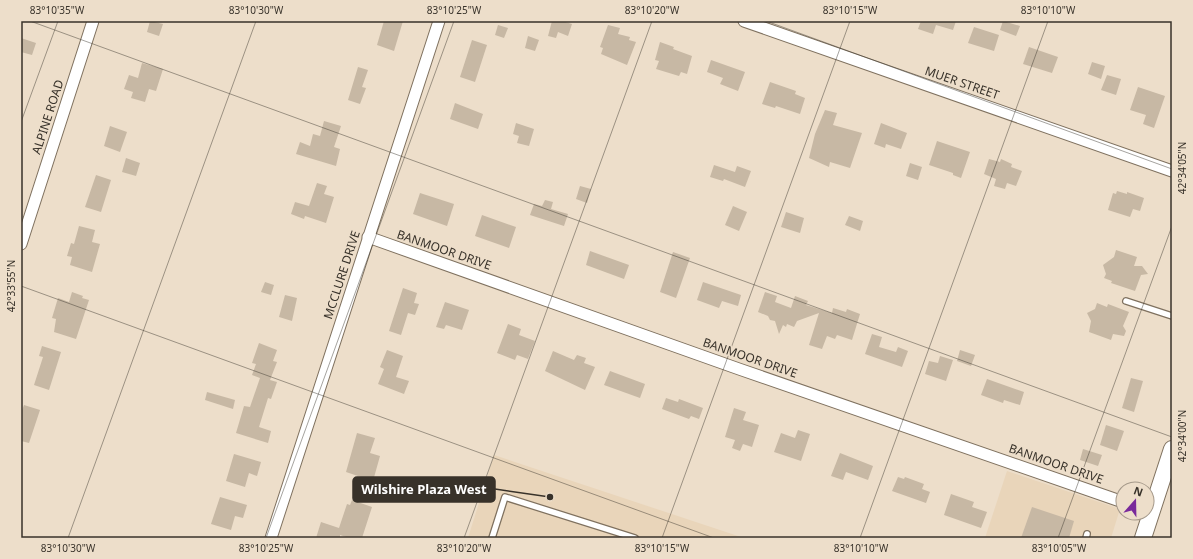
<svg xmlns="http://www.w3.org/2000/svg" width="1193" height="559" viewBox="0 0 1193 559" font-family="'Noto Sans',sans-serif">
<rect width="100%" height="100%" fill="#eddeca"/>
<g fill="#e9d5ba">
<path d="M494 455 744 538H468Z"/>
<path d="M1007 471 1120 509 1111 538H985Z"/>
</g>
<g fill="#c7b8a4">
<path d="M150 21 163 24 159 36 147 32Z"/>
<path d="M384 21H403L394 51 377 45Z"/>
<path d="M552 21H562L572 24 568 36 558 32 556 38 548 36Z"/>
<path d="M921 21H956L953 30 936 25 933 34 918 29Z"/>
<path d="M1003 21 1020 26 1016 36 1000 30Z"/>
<path d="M498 25 508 28 504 38 495 35Z"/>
<path d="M608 25 620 28 618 34 630 37 629 40 636 42 627 65 601 54 603 48 600 47Z"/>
<path d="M974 27 999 35 994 51 968 43Z"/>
<path d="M528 36 539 40 535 51 525 48Z"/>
<path d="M21 38 36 43 32 55 21 52Z"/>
<path d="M472 40 487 45 475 82 460 77Z"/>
<path d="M660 42 674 47 673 49 692 56 687 74 681 72 679 76 656 69 659 61 655 60Z"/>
<path d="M1029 47 1058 57 1052 73 1023 64Z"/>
<path d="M711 60 745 72 738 91 720 84 723 78 707 72Z"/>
<path d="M1092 62 1105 66 1101 79 1088 74Z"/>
<path d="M142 63 163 69 156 91 149 89 145 102 131 98 133 92 124 89 129 75 138 78Z"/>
<path d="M358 67 368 70 362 87 366 88 360 104 348 100Z"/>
<path d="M1107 75 1121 79 1116 95 1101 90Z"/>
<path d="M770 82 796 91 795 94 805 98 800 114 776 106 775 108 762 104Z"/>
<path d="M1138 87 1165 96 1154 128 1143 124 1146 115 1130 110Z"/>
<path d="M455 103 483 114 478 129 450 119Z"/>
<path d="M825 110 837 113 833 125 862 133 850 168 830 162 829 167 809 158 815 134Z"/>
<path d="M324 121 341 126 334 147 340 149 336 166 296 154 300 142 310 146 313 134 320 136Z"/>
<path d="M516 123 534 129 529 146 517 143 519 136 513 134Z"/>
<path d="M881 123 907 133 901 149 886 144 885 148 874 144Z"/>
<path d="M110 126 127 132 120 152 104 146Z"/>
<path d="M937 141 970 152 961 178 953 175V173L929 165Z"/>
<path d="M126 158 140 163 136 176 122 172Z"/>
<path d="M989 159 1000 162 1001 159 1012 164 1011 167 1022 171 1016 186 1007 183 1005 189 994 186 996 179 984 174Z"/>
<path d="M910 163 922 167 918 180 906 176Z"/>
<path d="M714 165 735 172 737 166 751 171 745 187 724 179 723 181 710 177Z"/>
<path d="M96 175 111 180 101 212 85 207Z"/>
<path d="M317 183 327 186 324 194 334 197 326 223 305 216 304 219 291 214 295 202 309 206Z"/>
<path d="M580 186 591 189 587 203 576 199Z"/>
<path d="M1117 191 1127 194V192L1144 198 1140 211 1133 209 1130 217 1108 210 1113 193 1116 194Z"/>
<path d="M420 193 454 204 447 226 413 214Z"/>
<path d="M545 200 553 202 551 209 568 214 564 226 530 215 534 204 542 206Z"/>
<path d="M733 206 747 212 739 231 725 225Z"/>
<path d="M786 212 804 218 800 233 781 227Z"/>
<path d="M482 215 516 227 509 248 475 236Z"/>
<path d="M849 216 863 221 860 231 845 225Z"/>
<path d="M79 226 95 230 92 242 100 244 92 272 70 265 72 257 67 256 71 243 74 244Z"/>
<path d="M1116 250 1137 257 1134 266H1142L1148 274 1141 275 1135 291 1111 283 1112 281 1104 278 1106 274 1103 265 1114 257Z"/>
<path d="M590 251 629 265 624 279 586 265Z"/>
<path d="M673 252 690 258 676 298 660 292Z"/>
<path d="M265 282 274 285 271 295 261 292Z"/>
<path d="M703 282 741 295 738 306 722 301 719 308 697 300Z"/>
<path d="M403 288 417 293 414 303 419 304 415 315 408 313 401 335 389 331Z"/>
<path d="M72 292 83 296 82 298 89 300 76 339 54 332 56 319 52 318 58 298 69 302Z"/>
<path d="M765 292 777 296 775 302 791 308 795 296 808 301 806 305 832 313 833 308 846 312 847 309 860 314 852 340 837 335 835 339 827 336 822 349 809 345 819 313 797 321 794 327 787 324 786 327 783 325 779 334 775 321 770 320 768 316 758 312Z"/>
<path d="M285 295 297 298 292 321 279 317Z"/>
<path d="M445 302 469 310 462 330 446 325 444 329 436 327Z"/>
<path d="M1097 303 1107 307 1108 304 1129 312 1123 326 1126 331 1124 336 1113 334 1111 340 1089 332 1091 321 1087 313 1095 309Z"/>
<path d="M508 324 521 329 519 335 535 341 528 359 517 355 515 360 497 353Z"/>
<path d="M872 334 882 337 879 347 896 352 898 347 908 351 902 367 865 354Z"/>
<path d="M259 343 277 350 273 361 277 362 270 380 277 382 271 399 268 398 259 427 271 431 268 443 236 433 244 406 250 407 260 378 252 375 256 364 252 363Z"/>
<path d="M42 346 61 352 49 390 34 385 43 357 39 356Z"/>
<path d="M387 350 403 356 396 377 409 381 404 394 378 384 384 369 380 367Z"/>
<path d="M960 350 975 355 971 366 957 361Z"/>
<path d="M553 351 574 360 577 355 586 358 584 363 595 367 585 390 545 371Z"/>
<path d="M940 356 953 360 946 381 925 374 929 361 938 363Z"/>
<path d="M610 371 645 384 640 398 604 385Z"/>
<path d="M1131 378 1143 381 1134 412 1122 408Z"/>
<path d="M987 379 1024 392 1020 405 1004 400 1003 403 981 395Z"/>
<path d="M207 392 235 400 233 409 205 400Z"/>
<path d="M666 398 678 402 679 399 703 408 699 419 691 416 689 419 662 409Z"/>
<path d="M24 405 40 410 29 443 21 441V413Z"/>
<path d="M734 408 746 412 743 420 759 425 752 447 743 444 740 451 732 448 735 440 725 437Z"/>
<path d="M1106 425 1124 431 1117 451 1100 445Z"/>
<path d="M798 430 810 434 801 461 774 452 781 433 795 438Z"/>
<path d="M357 433 375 438 370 453 380 456 373 481 346 472Z"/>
<path d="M1083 449 1102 455 1098 466 1080 460Z"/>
<path d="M840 453 873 466 868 480 846 472 843 480 831 476Z"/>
<path d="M234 454 261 462 257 476 249 473 245 487 226 481Z"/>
<path d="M898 477 904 479 905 477 924 484 922 489 930 492 926 503 892 491Z"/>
<path d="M951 494 974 502 972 507 987 512 981 528 944 515Z"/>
<path d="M220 497 247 505 243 518 235 516 231 530 211 524Z"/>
<path d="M352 500 372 507 362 538H349L340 535V538H316L321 522 339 528 347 504 350 505Z"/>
<path d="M1032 507 1074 521 1069 538H1021Z"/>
</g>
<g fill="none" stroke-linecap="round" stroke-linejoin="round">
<g stroke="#7f715f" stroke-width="8">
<g id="service">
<path d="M1126 301 1172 316"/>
<path d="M492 538 505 497 635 538"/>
<path d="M1086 538 1087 534"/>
</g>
</g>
<g stroke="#7f715f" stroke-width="13">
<g id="minor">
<path d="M744 21 1172 171"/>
<path d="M368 237 739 369 1123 502"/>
<path d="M21 244 93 21"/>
<path d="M271 538 439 21"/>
</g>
</g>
<g stroke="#7f715f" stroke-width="18">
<path id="secondary" d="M1143 538 1172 449"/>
</g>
<use href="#service" stroke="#fff" stroke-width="5.5"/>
<use href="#minor" stroke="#fff" stroke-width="11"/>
<use href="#secondary" stroke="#fff" stroke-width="16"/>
</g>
<path fill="none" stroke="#38322a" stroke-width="1" stroke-opacity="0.45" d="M30 21 1172 437M766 21 1172 169M21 122 58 21M21 286 714 538M68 538 256 21M266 538 454 21M464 538 652 21M662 538 850 21M860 538 1048 21M1058 538 1172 226"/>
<g text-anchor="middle" stroke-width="3" stroke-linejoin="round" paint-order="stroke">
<g font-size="12" fill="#38322a" stroke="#eddeca">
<text transform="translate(962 83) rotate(19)" y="4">MUER STREET</text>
<text transform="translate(48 117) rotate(-72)" y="4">ALPINE ROAD</text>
<text transform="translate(444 250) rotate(19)" y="4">BANMOOR DRIVE</text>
<text transform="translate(342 275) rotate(-72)" y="4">MCCLURE DRIVE</text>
<text transform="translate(750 358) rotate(19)" y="4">BANMOOR DRIVE</text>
<text transform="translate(1056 464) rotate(19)" y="4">BANMOOR DRIVE</text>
</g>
</g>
<path fill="none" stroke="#38322a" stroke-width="1.5" d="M550 497L495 489"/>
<circle fill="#38322a" stroke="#eddeca" stroke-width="1.5" cx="550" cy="497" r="4"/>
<rect fill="#38322a" stroke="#38322a" stroke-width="1.5" x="353" y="477" width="142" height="25" rx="4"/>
<g font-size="13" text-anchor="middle" font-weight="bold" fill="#fff">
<text x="424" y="494">Wilshire Plaza West</text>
</g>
<rect width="1193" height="559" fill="none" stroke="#eddeca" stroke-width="44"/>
<g transform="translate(1135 501) rotate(20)"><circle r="19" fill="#eddeca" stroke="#a5998a"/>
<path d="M0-3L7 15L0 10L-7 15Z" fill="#792a9b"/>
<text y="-6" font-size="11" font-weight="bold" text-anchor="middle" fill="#38322a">N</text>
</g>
<rect x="22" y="22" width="1149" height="515" fill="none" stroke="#38322a" stroke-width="1.5"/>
<g font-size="10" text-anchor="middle" fill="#38322a">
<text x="57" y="14">83°10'35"W</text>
<text x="256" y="14">83°10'30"W</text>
<text x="454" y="14">83°10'25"W</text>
<text x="652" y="14">83°10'20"W</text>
<text x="850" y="14">83°10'15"W</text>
<text x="1048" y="14">83°10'10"W</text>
<text transform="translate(1182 168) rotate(-90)" y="4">42°34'05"N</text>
<text transform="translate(11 286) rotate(-90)" y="4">42°33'55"N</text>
<text transform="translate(1182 436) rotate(-90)" y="4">42°34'00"N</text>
<text x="68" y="552">83°10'30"W</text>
<text x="266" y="552">83°10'25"W</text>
<text x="464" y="552">83°10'20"W</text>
<text x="662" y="552">83°10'15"W</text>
<text x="861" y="552">83°10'10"W</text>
<text x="1059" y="552">83°10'05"W</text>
</g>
</svg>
